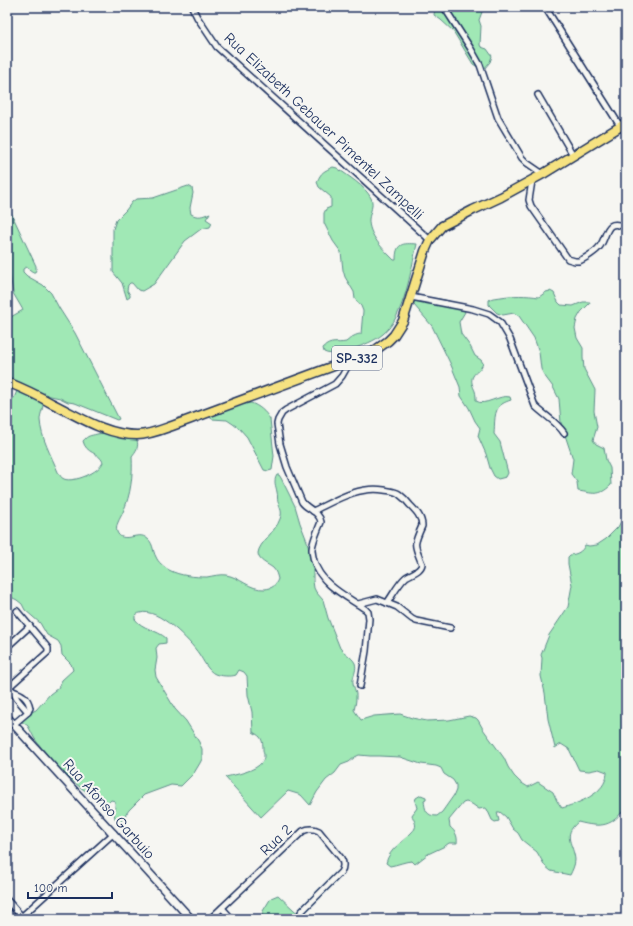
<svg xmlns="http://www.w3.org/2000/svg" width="633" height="926" viewBox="0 0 633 926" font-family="'Comic Neue',sans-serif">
<rect width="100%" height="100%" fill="#f6f6f2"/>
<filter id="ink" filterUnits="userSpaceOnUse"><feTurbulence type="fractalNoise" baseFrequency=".025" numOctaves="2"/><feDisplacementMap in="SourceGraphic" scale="8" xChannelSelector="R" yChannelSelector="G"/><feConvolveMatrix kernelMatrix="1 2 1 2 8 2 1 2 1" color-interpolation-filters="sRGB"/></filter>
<g filter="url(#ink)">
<g fill="#a0e8b5" stroke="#5e8c8a">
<path d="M435 7H480L482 12 479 20 481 26 480 45 481 47 487 49 492 56 490 62 484 69 479 68 473 64 453 31 441 20 434 15Z"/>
<path d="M333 167 337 168C348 176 365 186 371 198 374 205 370 212 369 219 368 235 384 250 394 260H396C396 243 402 243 417 244 411 269 404 318 383 334 375 341 363 345 353 349 346 352 331 356 324 352L323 348C331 340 337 344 346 342 349 340 351 337 354 336 356 335 358 334 361 334L363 311 361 306 355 299 354 292 345 277 343 270 341 252 333 241 324 223V213L326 209 331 207V197L319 187 317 182C321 172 324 171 333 167Z"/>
<path d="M188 186 192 188 193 193 190 208 191 214C198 218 203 216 210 213L206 219 212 223 210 227 201 229 185 241 154 284 142 291 138 290 132 283H130L128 285 127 290 130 295V297L127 299 122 283 113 272V229L116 220 126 210 132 202 136 199 153 198Z"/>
<path d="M7 204 36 266V270L35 272H33L26 267 23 269V272L27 276 43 285 51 293 59 308 75 333 119 419 117 420 75 403 68 402 60 398 46 395 9 377C5 368 6 349 9 340L7 338V315L9 318 23 310 13 293 10 274V260L7 259Z"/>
<path d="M550 291 554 293 558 302 561 305 573 306 583 302H590L589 304 581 312 577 319 575 328 577 338 583 348V358L584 369 595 390 594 411 597 427 593 440 596 444 604 448 606 460 610 468 611 485C599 497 593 493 578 491L577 482 571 474 573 459 561 423 559 399 553 387 544 375 541 369 539 352 534 338 519 316 514 313 503 315 497 313 489 305V300C493 297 496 298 501 297 513 295 526 295 539 297L546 292Z"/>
<path d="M423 297C435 299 459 299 465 312L459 322 461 334 470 346 475 356 481 360 483 363C481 370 476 371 473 376 470 381 473 386 475 391 476 394 476 398 476 401 485 407 499 394 510 397L511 400C508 401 505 402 502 404 493 409 495 425 494 434L500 442 508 473 506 477 498 479 494 476 490 468 486 454 478 436 480 428 475 421 469 408 461 396 460 387 451 365 432 326 414 305 413 302 415 300Z"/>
<path d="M21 389 43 401C44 408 40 413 40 420 41 438 51 455 58 472 60 475 61 478 64 479 74 483 100 472 103 462 99 452 86 454 83 441 88 435 90 436 97 434 112 431 123 435 137 440 139 447 136 451 132 456 133 476 131 494 123 512 120 519 115 525 117 532 122 544 137 532 145 537 154 542 152 550 156 557 158 562 164 567 169 570 180 576 195 577 207 577 213 576 220 574 226 575 240 577 249 590 265 589 273 588 275 586 278 579 277 575 276 571 273 568 268 564 258 561 258 553 259 543 276 531 280 519 283 511 280 509 278 502 277 499 278 495 277 492 276 486 273 481 277 475H279L281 478 295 506 300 523 307 541 313 568V581L314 588 316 592 323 600 328 618 340 648C344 653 352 657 355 663 357 669 354 674 353 679 352 686 357 691 356 698 356 702 355 706 354 710L361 720 374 716 400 714 412 718 427 721 449 720 469 716 476 718 478 720 483 729 504 758 508 767 514 776 520 782 528 787 538 782 553 792 557 801 562 808C576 804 599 796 605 781 606 779 607 775 607 772L599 769 589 771 579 770 569 749 561 744 555 748 548 719 545 693 541 676 542 658 541 655 549 635 568 607 572 585 568 564V557L570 555C577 554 582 552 585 545L589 546 597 545 606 539 618 527 626 512V806C613 827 601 828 578 822 561 836 574 844 575 860 575 865 572 871 570 875L551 871 545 866 537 852 522 840 518 833 513 829 506 817 500 812H497L499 821 495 822 492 820 487 809 485 808 479 809 472 804 466 802 463 803 449 820 450 827C455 831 458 836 457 843H449L445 846 428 854 415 864 412 861C406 861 397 865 390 866L386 863C390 848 402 843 411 833 412 832 415 829 415 828 417 824 413 819 412 815L417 808 415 801 416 798 421 795 426 797V799L424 800C425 810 426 816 437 816L442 812 454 795 456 790V785L453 780 444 774 441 768 436 766 421 764 400 757 379 756H370L359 755 355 757 349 762 341 765 335 773 326 780 317 792 310 805 301 795 288 791 261 817 225 777C235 775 256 771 262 762 265 758 264 754 263 750 263 746 263 741 260 737 258 735 256 734 253 732L252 712 248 695 247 676 244 672 239 670 236 675C231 677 220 676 215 674 208 671 203 660 199 654 190 641 158 607 140 613 138 613 136 615 135 616V619C142 629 157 630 166 638V643L159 644 156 648 157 658 155 670 156 677 175 709 186 721 199 742 202 749V759L200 763 194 773 181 786 171 785 144 795 129 810 119 824C111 817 116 810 115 801L111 800 107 804C96 802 93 797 84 790 66 777 51 760 37 742 33 737 31 731 28 726 26 724 23 723 20 721L21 717 36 710 50 694 58 688 62 680 73 670 71 664 62 655 61 646 58 641 47 635 40 623 25 610 22 604 17 600 7 595V403L14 398 17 391Z"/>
<path d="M251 403C259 406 265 411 270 419L274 456 272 470 268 471 264 470 247 437 239 428 227 420 212 419 207 415 221 408Z"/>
<path d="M278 895 294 910 305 919H262L263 911 271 898Z"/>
</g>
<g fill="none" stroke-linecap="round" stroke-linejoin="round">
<g stroke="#1b2f5e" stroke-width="8">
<g id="street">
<path d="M192 7 197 17 217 47 430 240"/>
<path d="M444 7 471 49 480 65 498 118 522 158 527 163 543 174"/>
<path d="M545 7 620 126"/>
<path d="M538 95 573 155"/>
<path d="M532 181 529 200 531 206 568 259 575 261H579C584 259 597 251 600 246 608 235 605 217 626 228"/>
<path d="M411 297 473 309 489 314 500 322 510 339 535 406C545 416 556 421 564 433"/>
<path d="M351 360 342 376 335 384 286 410 282 413 278 420 277 424 280 444 287 467 302 502C308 510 319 511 321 522 318 530 313 540 312 549 312 553 313 557 314 561 321 585 346 596 365 609L368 612 369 619 366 651 360 686"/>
<path d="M313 511C336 500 358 486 384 490 389 491 395 491 399 494 403 497 407 501 410 505 416 511 422 517 422 526 413 546 414 544 422 564 421 571 412 573 406 577 398 584 393 595 387 603"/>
<path d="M358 604 377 599 397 607 412 619 416 621 450 628"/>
<path d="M7 647 30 626"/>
<path d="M9 687 48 652V648L17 611"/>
<path d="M12 690 17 699 28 712"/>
<path d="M13 691C22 694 28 697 30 708L28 712 14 724"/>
<path d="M7 900 22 917"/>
<path d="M222 908 232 919"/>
<path d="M19 919 114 833"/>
<path d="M210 919 303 831C309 828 313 828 319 831L341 858C344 863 344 867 341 872L301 912"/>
</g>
</g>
<g stroke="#1b2f5e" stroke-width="10">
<path id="secondary" d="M7 717 191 919"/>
</g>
<g stroke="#1b2f5e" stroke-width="11">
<path id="primary" d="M7 382C22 388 37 395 51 403 78 416 106 435 137 435 149 435 161 430 172 426L374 351 388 341 394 335 403 321 425 251 430 240 442 226 473 210 501 197 543 174 626 123"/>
</g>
<use href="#street" stroke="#f6f6f2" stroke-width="5"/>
<use href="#secondary" stroke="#f6f6f2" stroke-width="7"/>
<use href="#primary" stroke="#f6e281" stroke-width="8"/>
</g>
</g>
<g text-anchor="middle" stroke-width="4" stroke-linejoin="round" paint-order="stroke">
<rect fill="#f6f6f2" stroke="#5d6b8a" stroke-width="1" x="332" y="346" width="50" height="24" rx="3"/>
<g font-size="14" font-weight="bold" fill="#1b2f5e">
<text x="357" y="363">SP-332</text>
</g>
<g font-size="15" fill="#1b2f5e" stroke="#f6f6f2">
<text transform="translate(324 126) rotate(43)" y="5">Rua Elizabeth Gebauer Pimentel Zampelli</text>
<text transform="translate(109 809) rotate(48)" y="5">Rua Afonso Garbuio</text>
<text transform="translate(276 840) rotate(-44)" y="5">Rua 2</text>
</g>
</g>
<rect width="633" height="926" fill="none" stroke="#f6f6f2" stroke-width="24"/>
<rect x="12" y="12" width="609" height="902" fill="none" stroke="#1b2f5e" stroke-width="1.5" filter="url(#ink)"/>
<path d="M28 892v6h84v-6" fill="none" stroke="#1b2f5e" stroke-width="2"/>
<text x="34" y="892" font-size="12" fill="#1b2f5e" stroke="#f6f6f2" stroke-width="3" paint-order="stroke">100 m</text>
</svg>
